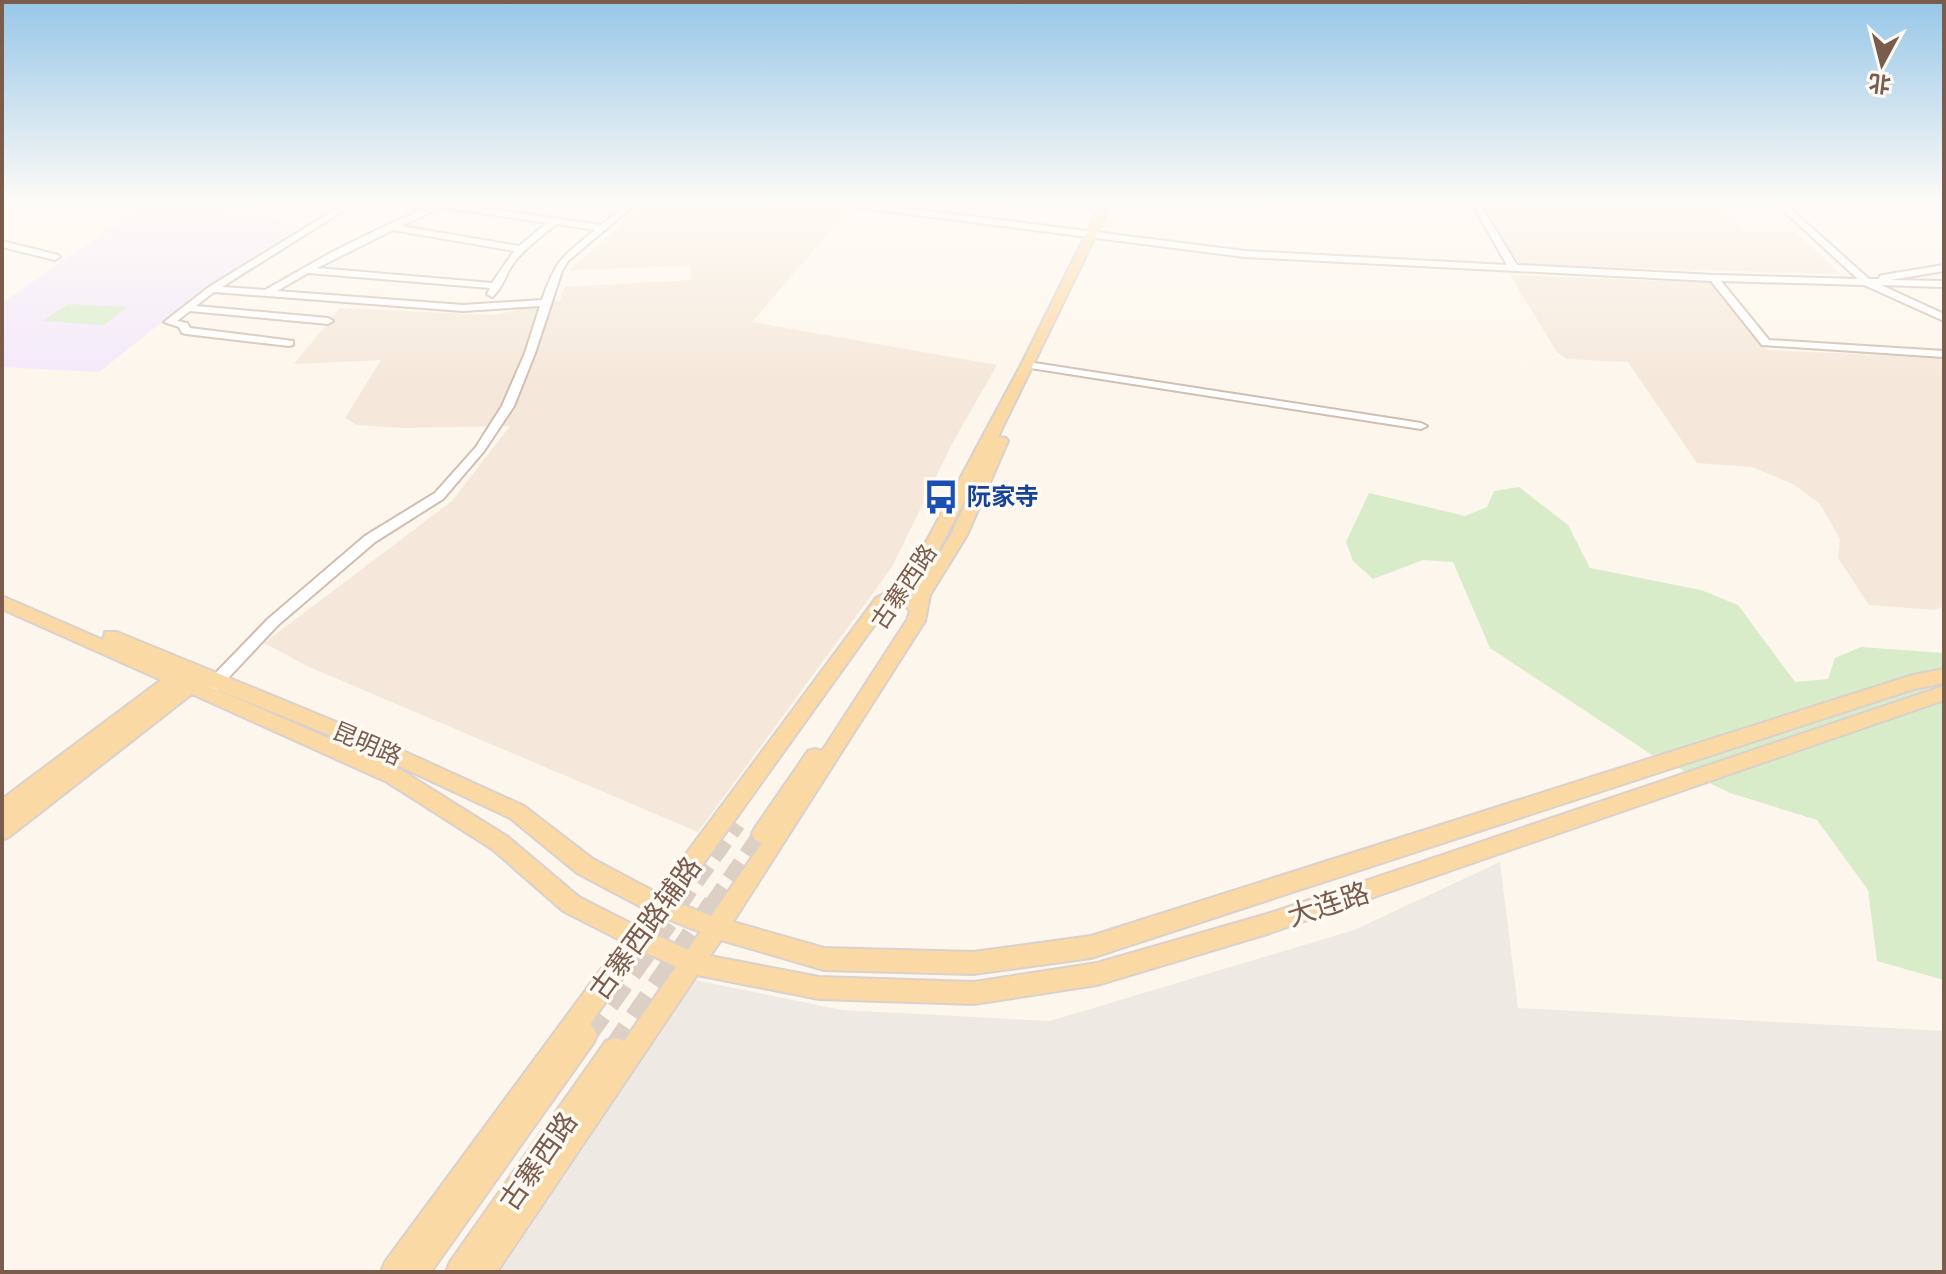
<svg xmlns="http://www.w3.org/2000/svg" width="1946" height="1274" viewBox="0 0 1946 1274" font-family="'Sofia Sans Condensed','Noto Sans SC',sans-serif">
<rect width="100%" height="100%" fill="#fdf6ec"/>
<g fill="#f5e8da">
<path d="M645 204H822L850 208 752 322 997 365 952 444 892 567 698 832 309 667 264 643 452 501 510 426 403 428 357 425 345 418 381 360 294 364 340 308 494 315 560 301 564 287 692 280 689 266 569 270Z"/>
<path d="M1482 204H1715L1743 231 1795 232 1841 274 1520 265Z"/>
<path d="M1510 275 1713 283 1760 345 1769 350 1944 358V606L1935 610 1869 605 1838 558 1840 539 1820 504 1793 484 1752 467 1697 463 1628 362 1567 359 1557 352Z"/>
</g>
<path fill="#efe9e4" d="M1500 862 1518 1008 1944 1031V1272H491L695 980 842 1010 1050 1021 1354 930Z"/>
<path fill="#f3e8fa" d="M145 204H198L303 226 200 292 99 372 2 367V303Z"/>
<g fill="#d8ecc9">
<path d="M68 304 127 307 104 325 43 321Z"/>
<path d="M1519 487 1568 525 1590 568 1701 590 1738 605 1795 682 1828 679 1835 658 1861 647 1944 653V980L1877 961 1868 890 1817 820 1730 793 1652 755 1490 648 1453 562 1423 560 1373 579 1353 561 1346 542 1369 493 1465 516 1487 507 1494 491Z"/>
</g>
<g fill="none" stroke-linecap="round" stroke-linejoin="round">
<g stroke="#dcd0c4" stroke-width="20" stroke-dasharray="20 10" stroke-linecap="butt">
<path d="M677 905 736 823"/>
<path d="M714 905 763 834"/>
</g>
<g stroke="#dcd0c4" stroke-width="25" stroke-dasharray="25 13" stroke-linecap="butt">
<path d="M585 1034 679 903"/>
<path d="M615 1050 716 903"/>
</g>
<g stroke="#d1beb0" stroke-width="4">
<g id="minor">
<path d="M344 204H354L222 287 265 290 332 252 387 225 435 204H455L601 225 627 204H636L568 261 562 271 535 353 514 406 484 451 443 499 375 542 278 625 216 691H206L204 687 206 683 268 619 365 536 435 493 476 447 502 406 525 353 540 306 463 311 214 292 196 306 328 318 333 321 328 324 190 311 177 321 187 323 190 328 293 341V345L289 346 186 334 182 333 179 327 164 322 209 287ZM442 207 547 223 519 246 401 226ZM557 224 595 230C562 257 556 259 542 300L463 305 277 291 308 273 490 288 487 294 492 297C502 290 505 275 513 264 525 248 541 236 557 224ZM393 230 514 251 492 283 317 268Z"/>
<path d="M851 204H874L1245 251 1507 265 1472 204H1480L1517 265 1714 275 1858 279 1776 204H1785L1869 279H1879L1880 276 1883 275 1944 265V271L1890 280 1944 281V287L1881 285 1944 314V321L1864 285 1721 281 1769 340 1944 351V357L1762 345 1711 281 1245 257 855 207Z"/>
<path d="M1933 204H1942L1944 212Z"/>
<path d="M2 241 58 255 60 257 55 260 2 247Z"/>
<path d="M1028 362 1421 423 1427 426 1421 429 1024 367V363Z"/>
</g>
</g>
<g stroke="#dad1cd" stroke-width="4">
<g id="major">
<path d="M2 204H12L2 210Z"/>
<path d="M1101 204H1111L998 437 1006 438 1008 441 967 535 930 595 925 621 733 922 824 948 973 952 1091 936 1913 675 1944 669V683L1914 689 1091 958 973 974 824 970 721 940 710 956 819 977 974 982 1097 963 1267 914 1944 686V700L1267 934 1097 985 974 1004 819 999 697 975 497 1272H446L450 1262 606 1041 615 1038 624 1041 676 967 642 951 590 1024 597 1034 594 1042 431 1272H381L385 1262 622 941 563 911 492 849 387 782 192 694 9 837 2 840V799L161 680 2 609V596L103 640 105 632H117L368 735 524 806 593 859 657 893 876 598 897 587 909 574 1021 365ZM977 477 951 535 906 606 910 611 907 620 822 751 815 749 808 751 755 828 752 834 755 840 762 843 711 916 676 902 888 606 902 604 924 578ZM204 684 354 745 510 818 577 873 645 909 634 925 579 897 508 837 401 770ZM665 918 700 932 688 950 654 934Z"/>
</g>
</g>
<use href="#minor" fill="#fff" fill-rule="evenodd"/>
<use href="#major" fill="#fbd9a5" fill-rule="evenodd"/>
</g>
<linearGradient id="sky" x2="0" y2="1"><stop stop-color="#97c7e8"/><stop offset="0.53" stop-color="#fefbf6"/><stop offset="1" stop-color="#fefbf6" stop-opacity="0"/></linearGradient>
<rect width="1946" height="382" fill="url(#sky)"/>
<defs>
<g id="bus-bare" transform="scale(2.76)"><path d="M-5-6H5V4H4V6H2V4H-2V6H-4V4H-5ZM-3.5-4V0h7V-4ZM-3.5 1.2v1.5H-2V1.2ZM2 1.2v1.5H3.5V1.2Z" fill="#1a4fb4" stroke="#fffaf3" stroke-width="2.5" paint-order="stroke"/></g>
</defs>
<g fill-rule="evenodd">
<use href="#bus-bare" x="941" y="497"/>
</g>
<g text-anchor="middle" stroke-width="7" stroke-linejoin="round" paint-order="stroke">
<g font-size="24" font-weight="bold" fill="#164399" stroke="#fffaf3" text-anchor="start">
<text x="967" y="505">阮家寺</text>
</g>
<g font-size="24" fill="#7a5c4d" stroke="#fffaf3">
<text transform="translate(904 587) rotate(-56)" y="8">古寨西路</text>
<text transform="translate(367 744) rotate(23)" y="8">昆明路</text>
</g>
<g font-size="28" fill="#7a5c4d" stroke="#fffaf3">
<text transform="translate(1328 904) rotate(-18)" y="10">大连路</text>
<text transform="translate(645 928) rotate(-54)" y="10">古寨西路辅路</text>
<text transform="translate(538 1161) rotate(-55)" y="10">古寨西路</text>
</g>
</g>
<rect width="1946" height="1274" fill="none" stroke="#7a5c4d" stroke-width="8"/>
<g transform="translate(1882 64) rotate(187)" stroke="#fffaf3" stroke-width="6" paint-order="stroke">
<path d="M0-6L14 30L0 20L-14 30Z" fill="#7a5c4d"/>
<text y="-12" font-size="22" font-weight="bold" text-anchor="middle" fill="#7a5c4d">北</text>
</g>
</svg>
